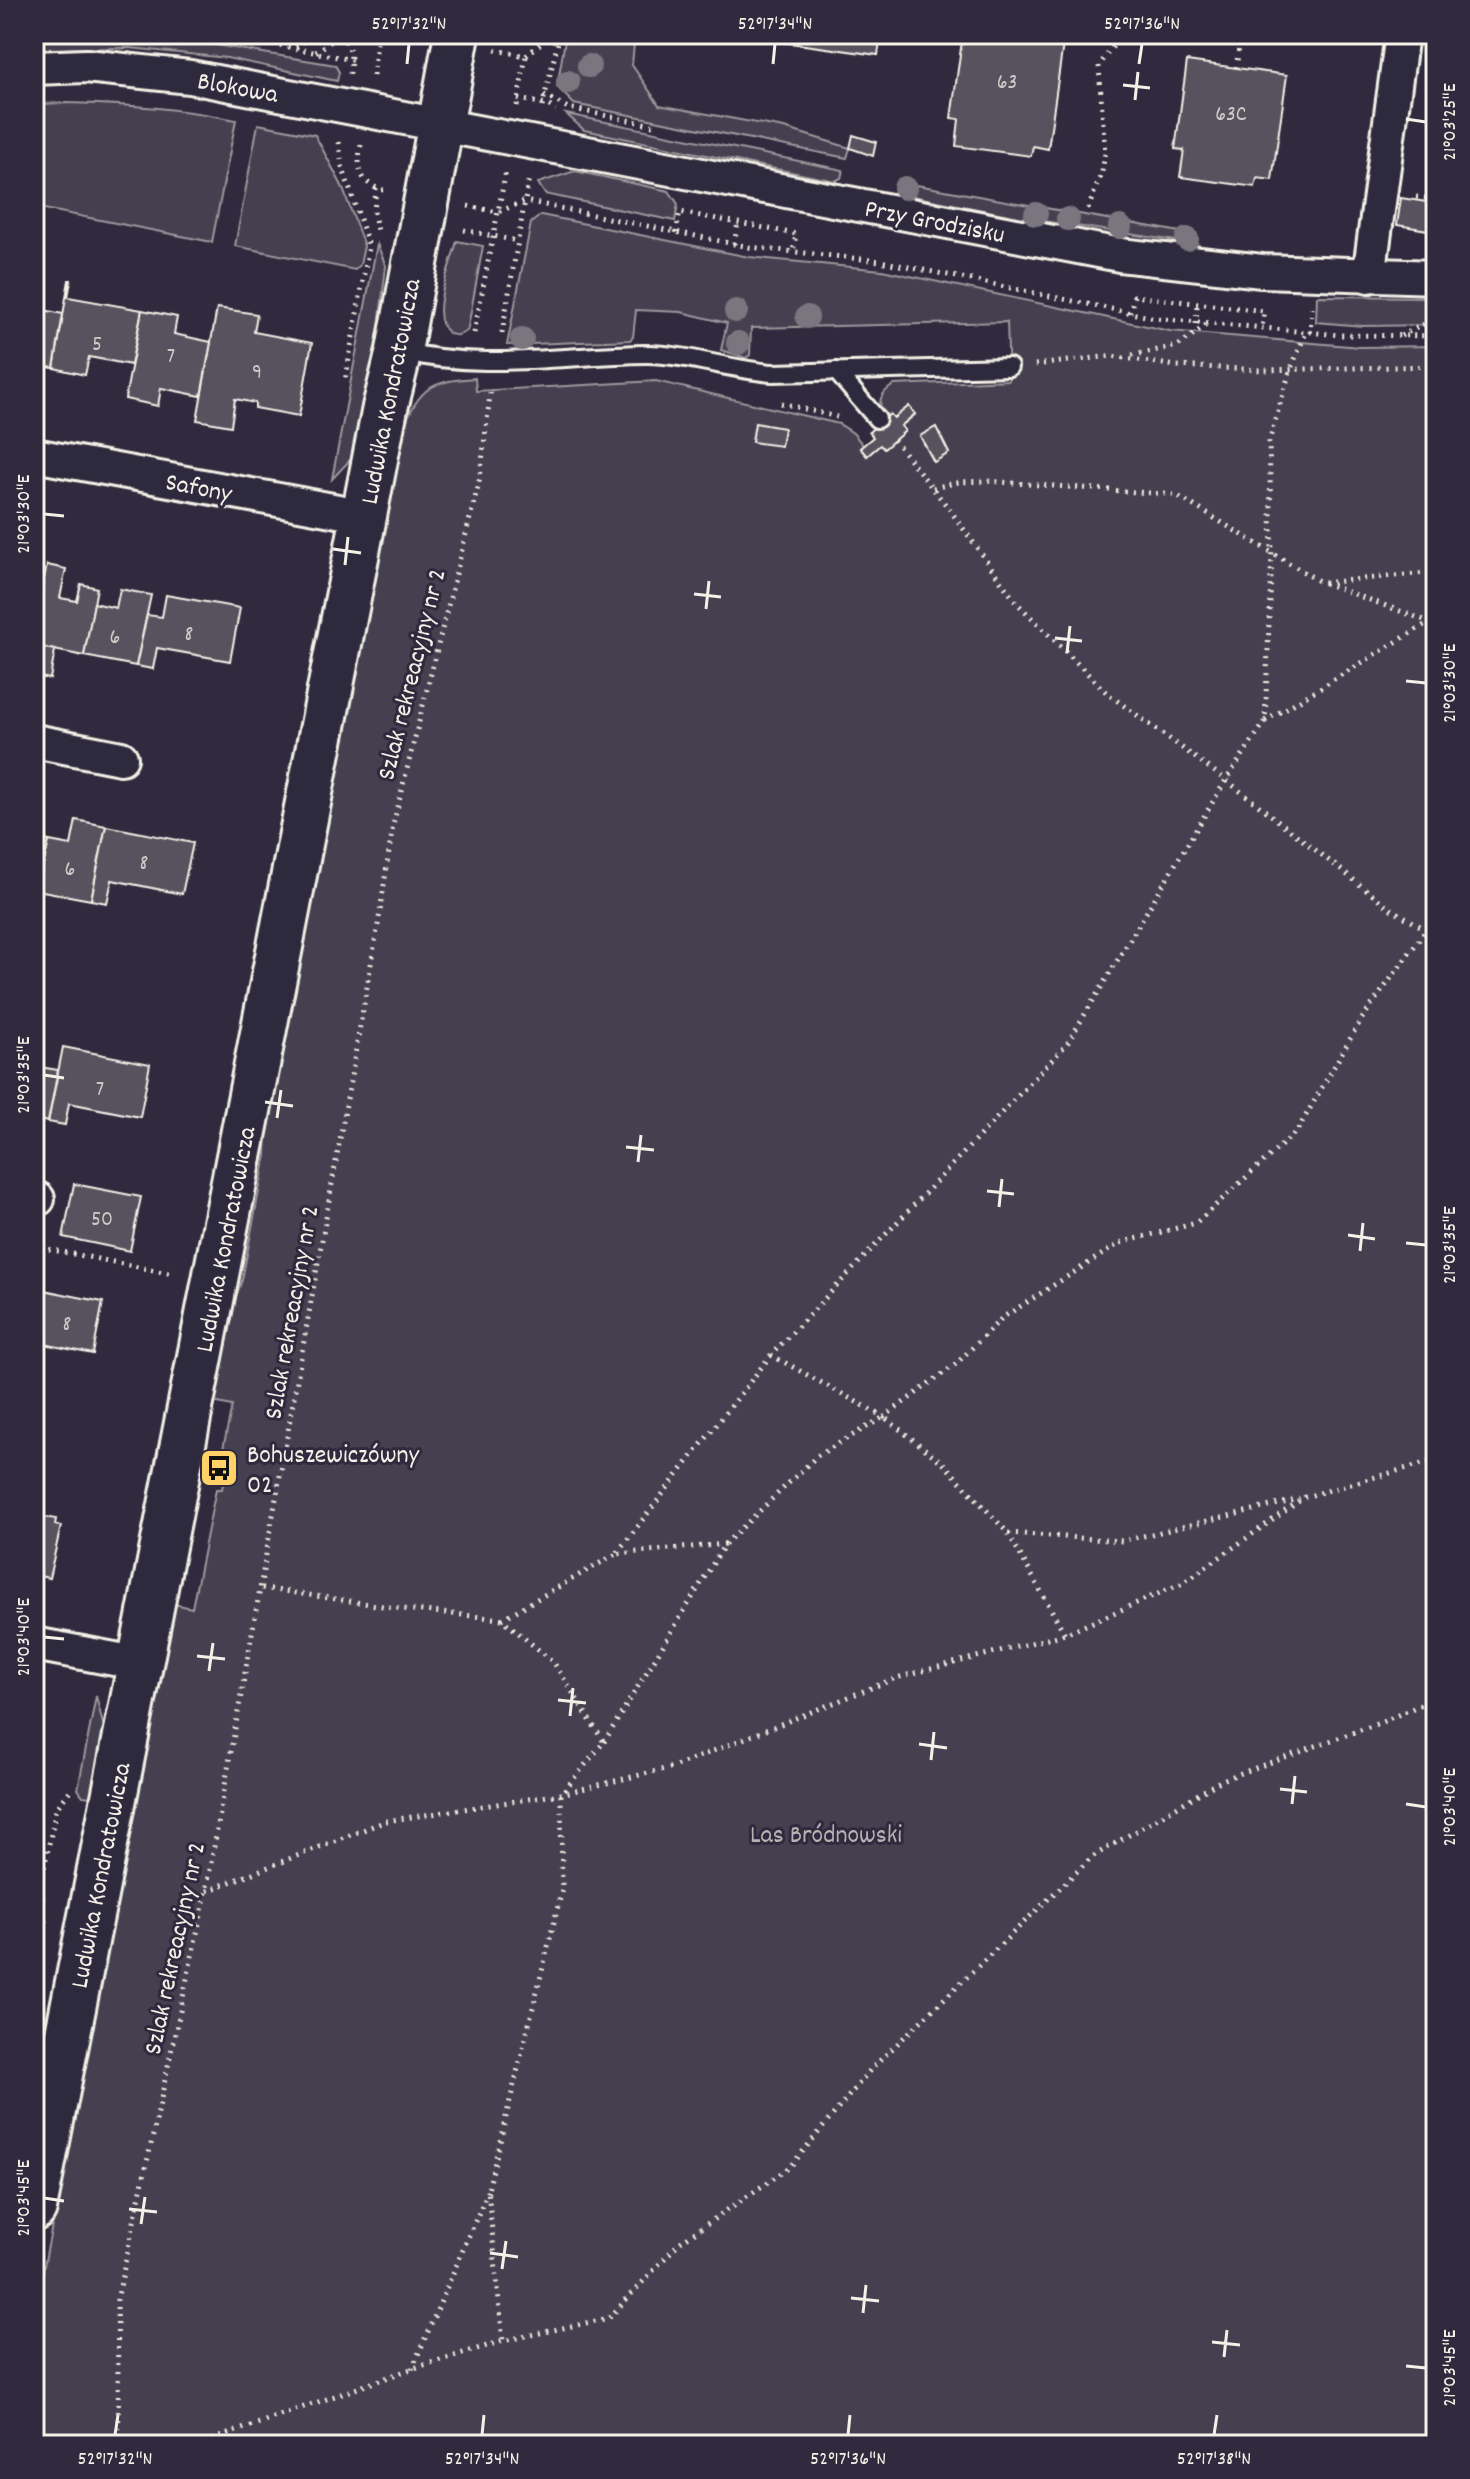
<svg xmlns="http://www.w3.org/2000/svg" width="1470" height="2479" viewBox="0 0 1470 2479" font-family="Dekko,sans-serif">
<rect width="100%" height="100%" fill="#2f2a3d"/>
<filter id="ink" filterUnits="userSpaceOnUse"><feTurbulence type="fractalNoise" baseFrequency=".0125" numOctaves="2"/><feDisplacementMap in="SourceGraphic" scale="16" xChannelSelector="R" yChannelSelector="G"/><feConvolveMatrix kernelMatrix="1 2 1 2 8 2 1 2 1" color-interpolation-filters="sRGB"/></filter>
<g filter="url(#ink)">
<g fill="#454050" stroke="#9c989c" stroke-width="2">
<path d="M34 34H150L335 65 339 72 337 81 227 58 130 48 34 49Z"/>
<path d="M566 34H635L632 65 659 105 784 128 850 148 847 158 574 104 557 87Z"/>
<path d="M67 103C124 104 180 108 236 120L212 242 34 207V104Z"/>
<path d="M566 114 843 170 841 178 835 181 584 130Z"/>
<path d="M258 124 315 135 342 186 364 246 360 265 355 270 235 246Z"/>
<path d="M575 171 669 191 678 204 675 221 545 194 538 183Z"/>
<path d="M900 182 1191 234 1196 244 1023 218 897 193Z"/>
<path d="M541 215 749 257 882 270 1170 331 1361 347 1436 346V2445H34V2317L174 1604 192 1608 216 1489H222L229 1451 223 1449 232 1406 213 1402 232 1308 242 1280 266 1155 267 1128 404 428C418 387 433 381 475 378L476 391 656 381 839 424 853 433 863 445 860 448 867 456 880 445 884 449 905 431 901 426 915 415 909 407 894 418 890 414 887 417C875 404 880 393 894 385L1009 380 1007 322 751 328 750 355 746 358 721 350 727 323 681 312 636 310 633 337 630 340 507 345 531 223Z"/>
<path d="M457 241 483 246 468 327 467 331C460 335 456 337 449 333 427 318 452 262 457 241Z"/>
<path d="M377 244 386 266 379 326 359 437 351 459 332 479Z"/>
<path d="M1317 296 1436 297V325L1363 326 1316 322Z"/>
<path d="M96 1696 104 1728 91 1797 83 1796 78 1789Z"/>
</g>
<g fill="#56525f" stroke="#f4f1e8" stroke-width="2">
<path d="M702 34H881L878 55 746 37V40Z"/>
<path d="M963 34H996L1063 44 1048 149 1033 146 1031 156 956 146 959 119 951 118Z"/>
<path d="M1187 61 1287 75 1272 180 1257 178 1255 187 1180 177 1184 150 1175 149Z"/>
<path d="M853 135 876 142 873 156 850 148Z"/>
<path d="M1401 198 1433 203 1428 230 1397 225Z"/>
<path d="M69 280H71L68 297 142 310 131 365 89 357 85 375 54 368Z"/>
<path d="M34 308 63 314 54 368 34 365Z"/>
<path d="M217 308 257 314 254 332 312 343 299 416 255 408V403L235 399 231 426 197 420Z"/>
<path d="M142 310 177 317 174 334 211 342 201 396 161 388 158 406 125 399Z"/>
<path d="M909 406 915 414 901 426 905 431 884 449 880 445 867 456 860 448 873 437 869 432 890 414 894 418Z"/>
<path d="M755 423 784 428 781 446 752 442Z"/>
<path d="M936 427 949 453 934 462 920 436Z"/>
<path d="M47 565 66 569 60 598 77 601 81 584 97 588 84 656 34 646 35 621Z"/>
<path d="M34 568 45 570 35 621H34Z"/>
<path d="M120 589 151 595 136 666 84 656 94 603 116 608Z"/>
<path d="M166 595 240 608 230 661 157 648 153 669 136 666 147 615 162 617Z"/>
<path d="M34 646 55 650 50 679 34 676Z"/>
<path d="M76 820 106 826 91 900 37 890 49 841 71 845Z"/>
<path d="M106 826 193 843 182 894 112 880 107 903 91 900Z"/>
<path d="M34 837 49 841 37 890 34 889Z"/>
<path d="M63 1047 150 1064 140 1117 69 1103 65 1125 48 1122Z"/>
<path d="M34 1066 58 1070 48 1122 34 1119Z"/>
<path d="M74 1184 141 1197 130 1251 63 1237Z"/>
<path d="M34 1288 103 1302 93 1354 34 1342Z"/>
<path d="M34 1501 40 1505 39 1516 56 1519 55 1525 61 1526 49 1578 34 1575Z"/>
</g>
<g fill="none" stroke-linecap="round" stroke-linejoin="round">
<g stroke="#f4f1e8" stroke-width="22">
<g id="service">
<path d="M400 351C482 371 563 355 646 354 687 354 731 370 773 373L1009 367"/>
<path d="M836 371 877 419"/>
</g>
</g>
<g stroke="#f4f1e8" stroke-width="38">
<g id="minor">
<path d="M34 68 86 66 190 77 1120 255 1262 271 1436 277"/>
<path d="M1369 276 1402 34"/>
<path d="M34 455 365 516"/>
<path d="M34 741 121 758"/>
<path d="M34 1197 38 1199"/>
<path d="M34 1644 141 1664"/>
</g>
</g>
<g stroke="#f4f1e8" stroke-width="50">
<path id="secondary" d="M34 2208 385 408 399 351 457 34"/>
</g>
<g stroke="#f4f1e8" stroke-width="5" stroke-dasharray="2 6" stroke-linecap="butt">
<path d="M225 34 352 60"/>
<path d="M342 34 351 53 350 74"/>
<path d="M1166 34H1170"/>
<path d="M296 47 315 34"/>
<path d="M495 50 526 56 551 34 557 46"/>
<path d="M316 52 341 34"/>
<path d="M1236 68 1241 34"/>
<path d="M373 76 378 34"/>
<path d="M544 95 568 108 658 126"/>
<path d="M518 99 546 104 556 110"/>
<path d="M517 106 526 56"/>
<path d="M542 107 560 34"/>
<path d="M339 142 342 166 369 246 345 381"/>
<path d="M361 145C356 170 360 185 387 191"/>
<path d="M376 188 374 212 377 231"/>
<path d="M1416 197 1436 199"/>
<path d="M468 206 498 212 525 201 749 247 880 261 1155 318 1340 335 1436 336"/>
<path d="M1088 209 1102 172 1105 153 1099 66 1118 39 1132 34"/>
<path d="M464 230 517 241"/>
<path d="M676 233 680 212 796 234 793 252"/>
<path d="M734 244 738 223"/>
<path d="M1130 313 1134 296 1264 311 1262 329"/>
<path d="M1196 324 1197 305"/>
<path d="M474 333 506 171"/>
<path d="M502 333 529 177"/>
<path d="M1310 333 1312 308"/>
<path d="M1401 336 1436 318"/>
<path d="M1132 355 1178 346 1206 325"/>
<path d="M1035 365 1112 356 1176 366 1265 370 1436 366"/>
<path d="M781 403 837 417"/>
<path d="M894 440 950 510 1016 602 1108 694 1226 780 1391 909 1436 935"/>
<path d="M933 488 959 482 987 481 1176 495 1322 583 1436 572"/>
<path d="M1324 583 1427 621"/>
<path d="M1265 721 1436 618"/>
<path d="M34 1235 38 1247 173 1274"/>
<path d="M771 1355 884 1417 956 1364 1002 1318 1120 1243 1196 1223 1297 1131 1361 1020 1426 930"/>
<path d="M1008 1533 1122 1541 1300 1499"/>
<path d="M725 1544 616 1554 771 1355 1067 1044 1226 780 1265 722 1272 552 1269 441 1290 371 1306 333"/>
<path d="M262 1588 403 1609 502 1619 554 1663 604 1742 561 1794 562 1890 488 2190 503 2341"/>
<path d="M502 1619 616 1554"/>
<path d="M604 1742 725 1544 817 1456 884 1417 943 1463 1008 1533 1065 1634"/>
<path d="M207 1891 386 1821 561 1794 673 1767 896 1678 1065 1634 1183 1583 1305 1497 1436 1460"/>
<path d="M45 1923 41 1884 56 1809 72 1788"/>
<path d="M412 2369 488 2191"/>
<path d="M119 2445 117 2300 206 1892 378 925 393 825 480 478 491 387"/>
<path d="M197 2445 411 2369 503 2341 609 2318 679 2243 790 2167 871 2069 1092 1857 1222 1780 1382 1722 1436 1698"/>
</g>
<use href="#service" stroke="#2f2a3d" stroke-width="16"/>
<use href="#minor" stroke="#2f2a3d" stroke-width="32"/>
<use href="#secondary" stroke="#2f2a3d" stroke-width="44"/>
</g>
<g fill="#7a757e">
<circle cx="589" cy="66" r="12"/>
<circle cx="568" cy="82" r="12"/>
<circle cx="905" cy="188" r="12"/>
<circle cx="1036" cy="214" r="12"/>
<circle cx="1068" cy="219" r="12"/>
<circle cx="1120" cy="227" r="12"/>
<circle cx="1187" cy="239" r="12"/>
<circle cx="736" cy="311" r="12"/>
<circle cx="807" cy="317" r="12"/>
<circle cx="522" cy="339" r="12"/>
<circle cx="738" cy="343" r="12"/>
</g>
</g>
<path fill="none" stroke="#f4f1e8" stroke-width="3" d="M407 64 409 44M773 64 775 44M1139 64 1142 44M1123 85 1150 88M1135 100 1138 72M1406 119 1426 122M44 514 64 516M333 549 361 553M345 565 348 537M694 594 721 597M706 609 709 581M1055 638 1082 641M1067 653 1070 626M1406 681 1426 683M44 1075 64 1078M265 1102 293 1106M277 1118 281 1090M626 1147 654 1150M638 1162 641 1135M987 1191 1014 1194M999 1207 1002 1179M1348 1235 1375 1239M1406 1243 1426 1245M1360 1251 1363 1223M44 1637 64 1639M197 1656 225 1659M209 1671 213 1643M558 1700 586 1703M570 1716 573 1688M919 1744 947 1748M931 1760 934 1732M1280 1789 1307 1792M1292 1804 1295 1776M1406 1804 1426 1807M44 2198 64 2201M129 2209 157 2212M141 2224 145 2197M490 2253 518 2257M502 2269 506 2241M851 2298 879 2301M863 2313 866 2285M1212 2342 1240 2345M1224 2357 1227 2330M1406 2366 1426 2368M115 2435 118 2415M482 2435 484 2415M848 2435 850 2415M1214 2435 1217 2415"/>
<defs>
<g id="bus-square" transform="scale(2)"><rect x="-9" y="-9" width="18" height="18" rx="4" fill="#ffd166" stroke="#2f2a3d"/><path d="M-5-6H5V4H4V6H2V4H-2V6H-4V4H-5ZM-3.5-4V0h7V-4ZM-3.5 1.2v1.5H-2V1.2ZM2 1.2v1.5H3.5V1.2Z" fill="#111"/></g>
</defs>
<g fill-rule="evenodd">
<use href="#bus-square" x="219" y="1468"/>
</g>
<g text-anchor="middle" stroke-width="6" stroke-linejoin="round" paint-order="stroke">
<g font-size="22" fill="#ccc9c6">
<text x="1007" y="88">63</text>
<text x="1231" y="120">63C</text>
<text x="97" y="350">5</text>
<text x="171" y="362">7</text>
<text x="257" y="378">9</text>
<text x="189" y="640">8</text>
<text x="115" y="643">6</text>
<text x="144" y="869">8</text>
<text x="70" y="875">6</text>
<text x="100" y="1095">7</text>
<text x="102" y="1225">50</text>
<text x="67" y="1330">8</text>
</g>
<g font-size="26" fill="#f4f1e8" stroke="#2f2a3d">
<text transform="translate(238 86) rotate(10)" y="9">Blokowa</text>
<text transform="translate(935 220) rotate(11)" y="9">Przy Grodzisku</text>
<text transform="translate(389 391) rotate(-79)" y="9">Ludwika Kondratowicza</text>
<text transform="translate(199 486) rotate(11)" y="9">Safony</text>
<text transform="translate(410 674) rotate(-76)" y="9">Szlak rekreacyjny nr 2</text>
<text transform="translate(224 1239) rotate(-79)" y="9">Ludwika Kondratowicza</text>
<text transform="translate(290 1312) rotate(-80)" y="9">Szlak rekreacyjny nr 2</text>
<text transform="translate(99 1875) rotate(-79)" y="9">Ludwika Kondratowicza</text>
<text transform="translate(173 1948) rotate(-78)" y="9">Szlak rekreacyjny nr 2</text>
</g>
<g font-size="26" fill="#f4f1e8" stroke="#2f2a3d" text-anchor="start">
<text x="247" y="1462">Bohuszewiczówny<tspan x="247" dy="30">02</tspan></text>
</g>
<g font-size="26" fill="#b7b3b3" stroke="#2f2a3d">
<text x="826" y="1842">Las Bródnowski</text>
</g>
</g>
<rect width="1470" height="2479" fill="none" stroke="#2f2a3d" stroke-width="88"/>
<rect x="44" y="44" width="1382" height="2391" fill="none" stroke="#f4f1e8" stroke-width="3"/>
<g font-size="20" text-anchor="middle" fill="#f4f1e8">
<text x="409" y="29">52°17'32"N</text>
<text x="775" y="29">52°17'34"N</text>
<text x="1142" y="29">52°17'36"N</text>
<text transform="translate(1448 122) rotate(-90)" y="7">21°03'25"E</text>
<text transform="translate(22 514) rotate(-90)" y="7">21°03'30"E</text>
<text transform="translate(1448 683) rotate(-90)" y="7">21°03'30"E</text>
<text transform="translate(22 1075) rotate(-90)" y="7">21°03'35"E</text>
<text transform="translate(1448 1245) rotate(-90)" y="7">21°03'35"E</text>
<text transform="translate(22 1637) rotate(-90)" y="7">21°03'40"E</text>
<text transform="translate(1448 1807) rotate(-90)" y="7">21°03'40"E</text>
<text transform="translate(22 2198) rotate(-90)" y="7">21°03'45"E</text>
<text transform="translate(1448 2368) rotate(-90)" y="7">21°03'45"E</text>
<text x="115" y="2464">52°17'32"N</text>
<text x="482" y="2464">52°17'34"N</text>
<text x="848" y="2464">52°17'36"N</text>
<text x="1214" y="2464">52°17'38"N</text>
</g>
</svg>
